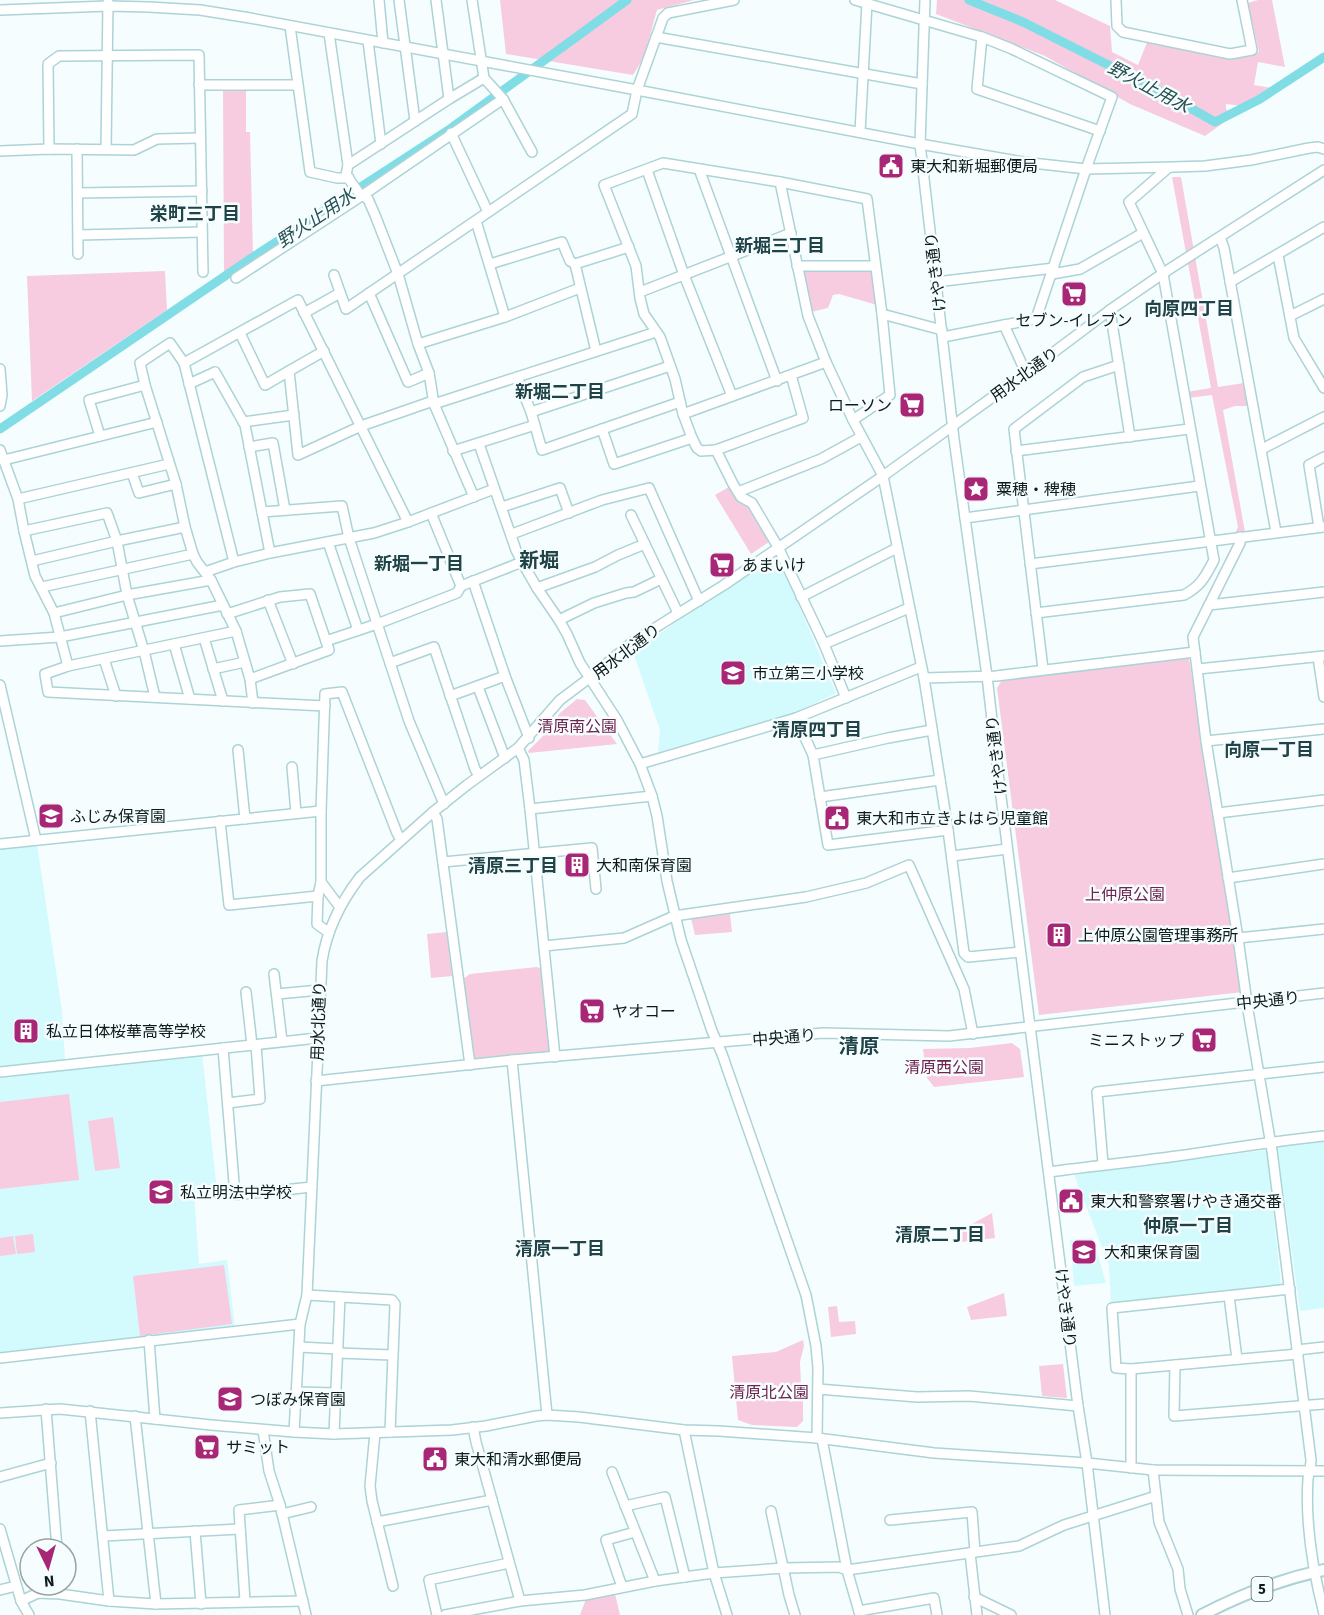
<svg xmlns="http://www.w3.org/2000/svg" width="1324" height="1615" viewBox="0 0 1324 1615" font-family="'Source Sans 3','Noto Sans JP',sans-serif">
<rect width="100%" height="100%" fill="#f6fdfe"/>
<g fill="#d3fbfe">
<path d="M777 553 836 693 793 714 658 752 660 730 633 652Z"/>
<path d="M37 844 62 1011 65 1060 0 1068V848Z"/>
<path d="M202 1053 217 1190 194 1193 199 1264 227 1260 235 1328 0 1354V1077Z"/>
<path d="M1324 1141V1308L1300 1311 1277 1146Z"/>
<path d="M1267 1150 1281 1285 1111 1305 1109 1266 1074 1174Z"/>
<path d="M1093 1238 1106 1283 1074 1286 1070 1240Z"/>
</g>
<g fill="#f7cce0">
<path d="M500 0H694L657 10 644 57 633 75 506 54Z"/>
<path d="M937 0H1055L1110 26 1112 52 1138 65 1148 40 1229 59 1259 52 1248 3 1258 0H1272L1285 67 1258 62 1254 85 1272 88 1243 106 1226 104V108L1230 118 1205 136 1130 104 1045 56 936 14Z"/>
<path d="M223 87 244 88 246 90V132H250L253 254 224 274Z"/>
<path d="M1172 177H1181L1218 387 1244 383 1249 406H1235L1223 410 1245 532 1235 533 1238 527 1212 395 1188 398 1186 392 1211 388Z"/>
<path d="M869 269 873 273 877 305 839 294 833 295 828 308 811 312 803 275 806 271Z"/>
<path d="M165 271 167 310 32 401 27 276Z"/>
<path d="M729 487 747 506 769 542 751 554 715 495Z"/>
<path d="M1189 658 1243 992 1039 1015 997 688 1002 680Z"/>
<path d="M577 699 585 700 617 744 529 753 528 751 542 737 560 713Z"/>
<path d="M730 914 732 932 695 935 691 918Z"/>
<path d="M447 932 452 976 431 978 427 934Z"/>
<path d="M537 967 542 969 550 1052 474 1060 463 979 470 974Z"/>
<path d="M1012 1043 1020 1049 1024 1077 934 1087 927 1078 923 1049 970 1048Z"/>
<path d="M69 1094 79 1180 0 1189V1102Z"/>
<path d="M113 1117 120 1168 95 1171 88 1121Z"/>
<path d="M992 1213 995 1238 962 1242 961 1230Z"/>
<path d="M33 1234 35 1252 17 1254 15 1236Z"/>
<path d="M13 1236 16 1254 0 1256V1238Z"/>
<path d="M224 1265 232 1324 140 1336 133 1276Z"/>
<path d="M1004 1293 1007 1316 971 1320 967 1307Z"/>
<path d="M837 1306 839 1322 855 1321 856 1334 831 1337 828 1307Z"/>
<path d="M803 1340 804 1346 800 1362 801 1385 803 1400V1421L797 1427 752 1425 738 1420 732 1356 776 1352Z"/>
<path d="M1063 1364 1067 1398 1042 1396 1039 1366Z"/>
<path d="M615 1594 620 1615H580L586 1599Z"/>
</g>
<g fill="none" stroke-linecap="round" stroke-linejoin="round">
<g stroke="#81dde5" stroke-width="9">
<path d="M969 0 1023 22 1162 92 1215 122 1260 99 1324 57"/>
<path d="M0 429 253 257 450 129 627 0"/>
</g>
<g stroke="#acd3d6" stroke-width="12">
<g id="minor">
<path d="M379 0 383 43"/>
<path d="M399 0 415 121"/>
<path d="M436 0 449 99"/>
<path d="M472 0 484 78 503 99 532 152"/>
<path d="M855 0 982 37 1012 49 1112 97 1086 169 1036 319 1004 325"/>
<path d="M925 0 920 144 954 439 987 676 999 781 1078 1406 1087 1463 1105 1615"/>
<path d="M1116 0 1117 26 1123 32 1230 54 1252 50 1242 0"/>
<path d="M0 10 108 6 149 7 200 10 250 18 637 90 920 144 1023 162 1086 169 1174 167 1205 166 1251 160 1309 148 1318 147 1324 149"/>
<path d="M290 26 310 172 337 178H349"/>
<path d="M329 33 348 165 346 175 359 193 368 199 375 215 398 274 418 344 429 373 434 404 474 497"/>
<path d="M656 37 922 84"/>
<path d="M982 37 977 89 1100 131"/>
<path d="M368 41 381 144"/>
<path d="M199 85H298"/>
<path d="M860 132 867 3"/>
<path d="M451 133 488 212"/>
<path d="M49 149 48 64 59 56 199 55 203 272"/>
<path d="M77 149 78 254"/>
<path d="M106 149 108 2"/>
<path d="M0 151 49 149 134 150 157 139 200 138"/>
<path d="M348 165 449 99 484 78"/>
<path d="M699 169 777 381"/>
<path d="M647 170 684 275 732 396"/>
<path d="M780 182 808 316 826 362 853 420 883 476 924 678 948 830 964 953 968 957 1020 952"/>
<path d="M78 193 202 191"/>
<path d="M476 221 505 317"/>
<path d="M79 235 202 232"/>
<path d="M1220 237 1224 248 1276 532"/>
<path d="M1278 255 1294 338 1324 388"/>
<path d="M490 264 562 242 570 261 575 264 596 351"/>
<path d="M575 264 629 247"/>
<path d="M797 266H875"/>
<path d="M1052 274 1080 269 1143 233"/>
<path d="M334 275 346 309 632 114 637 90 663 18 668 13 734 0"/>
<path d="M236 278 363 195 503 99"/>
<path d="M936 282 1054 268"/>
<path d="M1230 282 1324 227"/>
<path d="M640 292 791 233"/>
<path d="M369 293 408 382 429 373"/>
<path d="M1110 310 1130 437"/>
<path d="M304 313 340 293"/>
<path d="M882 314 942 330"/>
<path d="M1290 316 1324 299"/>
<path d="M240 333 265 385 289 371"/>
<path d="M943 337 1004 325 1026 373"/>
<path d="M418 344 505 317 580 288"/>
<path d="M324 351 289 371 298 455 361 426 433 401"/>
<path d="M184 363 234 562"/>
<path d="M0 369 2 395 0 406"/>
<path d="M517 377 531 412 542 450 680 402"/>
<path d="M189 384 215 372 245 425 270 553"/>
<path d="M434 404 656 332"/>
<path d="M531 412 670 366"/>
<path d="M683 414 826 362"/>
<path d="M243 422 294 415"/>
<path d="M602 429 614 464 692 438"/>
<path d="M100 436 89 400 145 385"/>
<path d="M479 444 516 550 522 562 537 588 559 620 567 634 580 663 617 720 640 764 652 796 657 816 667 881 681 940 712 1031 722 1054 806 1295 816 1346 818 1368 817 1438"/>
<path d="M249 447 273 443 285 510"/>
<path d="M1262 449 1324 417"/>
<path d="M0 450 18 499 24 531 35 576 54 613 68 666 45 674 48 692 325 706"/>
<path d="M716 450 803 418 791 375"/>
<path d="M453 451 535 425"/>
<path d="M1016 451 1189 429"/>
<path d="M4 460 157 422"/>
<path d="M132 473 139 493 176 484"/>
<path d="M738 492 821 459 861 437"/>
<path d="M18 499 169 464"/>
<path d="M502 507 560 488 569 513"/>
<path d="M262 512 342 506 349 538 409 721 444 804"/>
<path d="M431 513 461 586"/>
<path d="M631 515 678 613"/>
<path d="M965 518 1199 486"/>
<path d="M1319 527 1309 465 1324 457"/>
<path d="M24 531 107 513 117 541 127 595 144 651 155 697"/>
<path d="M512 534 602 500 649 488 699 601"/>
<path d="M1240 537V543L1193 637 1206 741 1238 938 1248 1010 1272 1151 1311 1460C1311 1466 1309 1472 1308 1479 1305 1524 1313 1571 1324 1614"/>
<path d="M328 542 358 630"/>
<path d="M32 561 117 541 185 527"/>
<path d="M1030 564 1324 527"/>
<path d="M205 572 234 562 270 553 374 533 408 522 494 489"/>
<path d="M473 581 505 676 529 738"/>
<path d="M42 587 193 554"/>
<path d="M537 588 595 567 618 555 645 544"/>
<path d="M801 597 897 548"/>
<path d="M268 600 293 664"/>
<path d="M1209 605 1324 592"/>
<path d="M54 613 127 595 211 580"/>
<path d="M1036 613 1184 595C1201 586 1205 577 1214 560L1163 274 1129 202 1168 168"/>
<path d="M227 614 280 597 310 594 329 650 250 679"/>
<path d="M559 620 594 603 626 593 634 592 661 579"/>
<path d="M204 638 223 701"/>
<path d="M0 641 60 637 223 605"/>
<path d="M326 641 377 624 457 593 461 586 522 562"/>
<path d="M174 644 190 699"/>
<path d="M824 644 909 608"/>
<path d="M1318 657 1324 697"/>
<path d="M104 659 116 696"/>
<path d="M390 663 434 647 475 769 479 776"/>
<path d="M68 666 236 631"/>
<path d="M213 669 245 662"/>
<path d="M1043 669 1014 429 1083 377 1119 365"/>
<path d="M1198 669 1324 656"/>
<path d="M924 678 996 676 1195 652"/>
<path d="M0 685 36 840"/>
<path d="M478 687 505 758"/>
<path d="M450 696 505 676"/>
<path d="M846 698 824 644 778 547 752 503 741 497 733 484 716 450 701 451 697 448 692 438 683 414 675 379 660 337 644 314 640 298 636 266 604 185 663 163 780 182 867 199 882 314 890 395 853 420"/>
<path d="M253 703 250 679 236 631 211 580 197 562 193 554 185 527 176 484 145 385 140 363 170 343 184 363 298 300 408 522"/>
<path d="M796 718 813 755 828 845 948 830"/>
<path d="M1206 741 1324 729"/>
<path d="M518 748 524 760 530 809 555 1057"/>
<path d="M238 750 245 819"/>
<path d="M813 755 888 738 932 730"/>
<path d="M640 764 796 718 921 667"/>
<path d="M292 767 296 813"/>
<path d="M820 797 940 780"/>
<path d="M530 809 652 796"/>
<path d="M433 812 437 819 470 1065"/>
<path d="M1218 813 1324 800"/>
<path d="M220 821 229 905 318 896"/>
<path d="M0 844 321 811"/>
<path d="M952 856 1007 849"/>
<path d="M443 862 592 848 596 889"/>
<path d="M1228 878 1324 864"/>
<path d="M321 882 339 906"/>
<path d="M328 932 317 924 318 896 321 882V811L325 694 342 692 397 833 401 840"/>
<path d="M1238 938 1324 929"/>
<path d="M544 946 624 938 674 916 806 897 866 883 909 865 964 989 973 1034"/>
<path d="M274 974 282 1041"/>
<path d="M246 992 252 1045"/>
<path d="M277 994 320 990"/>
<path d="M223 1048 235 1195 312 1187"/>
<path d="M512 1060 547 1415"/>
<path d="M0 1072 318 1038"/>
<path d="M316 1081 512 1060 823 1033 949 1036 1324 993"/>
<path d="M228 1103 260 1099 256 1045"/>
<path d="M1103 1164 1097 1092 1324 1067"/>
<path d="M1049 1172C1092 1166 1135 1162 1177 1156 1226 1149 1275 1141 1324 1136"/>
<path d="M1290 1289 1112 1308 1116 1368 1131 1369 1298 1354"/>
<path d="M307 1295 392 1300 395 1304 390 1432"/>
<path d="M1229 1296 1237 1359"/>
<path d="M149 1340 155 1419"/>
<path d="M299 1347 338 1349"/>
<path d="M1297 1350 1324 1347"/>
<path d="M338 1353 392 1355"/>
<path d="M0 1358 300 1324"/>
<path d="M1175 1365 1174 1416 1324 1404"/>
<path d="M1131 1369V1468"/>
<path d="M818 1389 917 1397 969 1396 1078 1406"/>
<path d="M296 1392 336 1393"/>
<path d="M46 1409 57 1549"/>
<path d="M90 1411 109 1601"/>
<path d="M0 1413 60 1409 211 1425 294 1432 334 1434 452 1430 486 1426 536 1416 547 1415 579 1417 684 1430 719 1431 817 1438 934 1453 1087 1463 1153 1470 1324 1471"/>
<path d="M135 1416 156 1604"/>
<path d="M473 1427 476 1442 520 1601"/>
<path d="M263 1430 269 1471 280 1505 306 1615"/>
<path d="M684 1430 714 1573 727 1615"/>
<path d="M294 1432 300 1324 307 1295 322 961C327 929 340 903 360 877L433 812 467 785 518 748 560 700 588 679 634 641 724 585 883 476 1026 373 1110 310 1168 270 1324 170"/>
<path d="M375 1433 370 1486 372 1501 393 1586"/>
<path d="M334 1434 340 1297"/>
<path d="M822 1439 847 1570 860 1615"/>
<path d="M1153 1470 1159 1522 1178 1569 1180 1589 1188 1615"/>
<path d="M612 1472 655 1581"/>
<path d="M0 1477 51 1463"/>
<path d="M625 1506 665 1497 685 1577"/>
<path d="M771 1511 789 1595 795 1615"/>
<path d="M282 1514 311 1507"/>
<path d="M890 1520 972 1512 975 1552"/>
<path d="M377 1522 492 1500"/>
<path d="M0 1529 21 1601 29 1615"/>
<path d="M195 1531 201 1604"/>
<path d="M103 1536 240 1529"/>
<path d="M970 1553 977 1615"/>
<path d="M622 1587 606 1540 635 1532"/>
<path d="M0 1590 16 1586"/>
<path d="M974 1597 1011 1615"/>
<path d="M21 1601 38 1593 60 1594 109 1601 156 1604 303 1601"/>
<path d="M245 1601 239 1510 280 1505"/>
<path d="M859 1611 934 1598 937 1615"/>
<path d="M437 1615 429 1580 509 1563"/>
<path d="M445 1615 520 1601 585 1595 655 1581 714 1573 784 1568 839 1567 847 1570 1019 1546 1064 1525 1156 1496"/>
</g>
</g>
<g stroke="#acd3d6" stroke-width="14">
<path id="major" d="M1202 1615C1240 1595 1282 1579 1324 1570"/>
</g>
<use href="#minor" stroke="#fff" stroke-width="9"/>
<use href="#major" stroke="#fff" stroke-width="10"/>
</g>
<defs>
<g id="civic-square" transform="scale(1.35)"><rect x="-9" y="-9" width="18" height="18" rx="4" fill="#a72675" stroke="#f6fdfe"/><path d="M-.6-6.5H3V-4.5H.6V-3L4-1V1h2V6H-6V1h2V-1L-.6-3ZM-1.2 2.5V6h2.4V2.5Z" fill="#fff"/></g>
<g id="supermarket-square" transform="scale(1.35)"><rect x="-9" y="-9" width="18" height="18" rx="4" fill="#a72675" stroke="#f6fdfe"/><path d="M-6-5.5h2.5l.6 2H6L4.5 2H-2.5L-4.4-4H-6ZM-1.5 3.2a1.3 1.3 0 1 0 .1 0ZM3 3.2a1.3 1.3 0 1 0 .1 0Z" fill="#fff"/></g>
<g id="sight-square" transform="scale(1.35)"><rect x="-9" y="-9" width="18" height="18" rx="4" fill="#a72675" stroke="#f6fdfe"/><path d="M0-6L1.8-2.2L6-1.7L2.9 1.2L3.7 5.4L0 3.3L-3.7 5.4L-2.9 1.2L-6-1.7L-1.8-2.2Z" fill="#fff"/></g>
<g id="school-square" transform="scale(1.35)"><rect x="-9" y="-9" width="18" height="18" rx="4" fill="#a72675" stroke="#f6fdfe"/><path d="M0-5L7-2L0 1L-7-2ZM-4 1L0 2.5L4 1V4Q0 6-4 4Z" fill="#fff"/></g>
<g id="building-square" transform="scale(1.35)"><rect x="-9" y="-9" width="18" height="18" rx="4" fill="#a72675" stroke="#f6fdfe"/><path d="M-4-6H4V6H1V3H-1V6H-4ZM-2.5-4.3h1.7v1.8h-1.7ZM.8-4.3h1.7v1.8H.8ZM-2.5-1h1.7V.8h-1.7ZM.8-1h1.7V.8H.8Z" fill="#fff"/></g>
</defs>
<g fill-rule="evenodd">
<use href="#civic-square" x="891" y="166"/>
<use href="#supermarket-square" x="1074" y="294"/>
<use href="#supermarket-square" x="912" y="405"/>
<use href="#sight-square" x="976" y="489"/>
<use href="#supermarket-square" x="722" y="565"/>
<use href="#school-square" x="733" y="673"/>
<use href="#school-square" x="51" y="816"/>
<use href="#civic-square" x="837" y="818"/>
<use href="#building-square" x="577" y="865"/>
<use href="#building-square" x="1059" y="935"/>
<use href="#supermarket-square" x="592" y="1011"/>
<use href="#building-square" x="26" y="1031"/>
<use href="#supermarket-square" x="1204" y="1040"/>
<use href="#school-square" x="161" y="1192"/>
<use href="#civic-square" x="1071" y="1201"/>
<use href="#school-square" x="1084" y="1252"/>
<use href="#school-square" x="230" y="1399"/>
<use href="#supermarket-square" x="207" y="1447"/>
<use href="#civic-square" x="435" y="1459"/>
</g>
<g text-anchor="middle" stroke-width="5" stroke-linejoin="round" paint-order="stroke">
<rect fill="#f6fdfe" stroke="#525f60" stroke-width="1.5" x="1251.5" y="1577" width="21" height="24" rx="4.5"/>
<g font-size="15" font-weight="bold" fill="#0c1b1c">
<text x="1262" y="1594">5</text>
</g>
<g font-size="16" fill="#0c1b1c" stroke="#f6fdfe" text-anchor="start">
<text x="910" y="172">東大和新堀郵便局</text>
<text x="1074" y="326" text-anchor="middle">セブン-イレブン</text>
<text x="892" y="411" text-anchor="end">ローソン</text>
<text x="996" y="495">粟穂・稗穂</text>
<text x="742" y="571">あまいけ</text>
<text x="752" y="679">市立第三小学校</text>
<text x="70" y="822">ふじみ保育園</text>
<text x="856" y="824">東大和市立きよはら児童館</text>
<text x="596" y="871">大和南保育園</text>
<text x="1078" y="941">上仲原公園管理事務所</text>
<text x="612" y="1017">ヤオコー</text>
<text x="46" y="1037">私立日体桜華高等学校</text>
<text x="1184" y="1046" text-anchor="end">ミニストップ</text>
<text x="180" y="1198">私立明法中学校</text>
<text x="1090" y="1207">東大和警察署けやき通交番</text>
<text x="1104" y="1258">大和東保育園</text>
<text x="250" y="1405">つぼみ保育園</text>
<text x="226" y="1453">サミット</text>
<text x="454" y="1465">東大和清水郵便局</text>
</g>
<g font-size="16" fill="#0c1b1c" stroke="#f6fdfe">
<text transform="translate(935 272) rotate(-97)" y="6">けやき通り</text>
<text transform="translate(1024 374) rotate(-36)" y="6">用水北通り</text>
<text transform="translate(626 651) rotate(-37)" y="6">用水北通り</text>
<text transform="translate(996 755) rotate(-97)" y="6">けやき通り</text>
<text transform="translate(1268 1000) rotate(-6)" y="6">中央通り</text>
<text transform="translate(318 1021) rotate(-88)" y="6">用水北通り</text>
<text transform="translate(784 1037) rotate(-5)" y="6">中央通り</text>
<text transform="translate(1066 1308) rotate(83)" y="6">けやき通り</text>
</g>
<g font-size="16" fill="#702450" stroke="#f6fdfe">
<text x="577" y="732">清原南公園</text>
<text x="1125" y="900">上仲原公園</text>
<text x="944" y="1073">清原西公園</text>
<text x="769" y="1398">清原北公園</text>
</g>
<g font-size="18" font-style="italic" fill="#254f52" stroke="#f6fdfe">
<text transform="translate(1149 87) rotate(28)" y="6">野火止用水</text>
<text transform="translate(316 218) rotate(-34)" y="6">野火止用水</text>
</g>
<g font-size="18" font-weight="bold" fill="#1f4346" stroke="#f6fdfe">
<text x="195" y="220">栄町三丁目</text>
<text x="780" y="252">新堀三丁目</text>
<text x="1189" y="315">向原四丁目</text>
<text x="560" y="398">新堀二丁目</text>
<text x="419" y="570">新堀一丁目</text>
<text x="817" y="736">清原四丁目</text>
<text x="1269" y="756">向原一丁目</text>
<text x="513" y="872">清原三丁目</text>
<text x="1188" y="1232">仲原一丁目</text>
<text x="940" y="1241">清原二丁目</text>
<text x="560" y="1255">清原一丁目</text>
</g>
<g font-size="20" font-weight="bold" fill="#1f4346" stroke="#f6fdfe">
<text x="539" y="567">新堀</text>
<text x="859" y="1053">清原</text>
</g>
</g>
<g transform="translate(48 1567) rotate(175)"><circle r="28" fill="#f6fdfe" stroke="#98a3a4" stroke-width="1.5"/>
<path d="M0-4.5L10 22L0 15L-10 22Z" fill="#a72675"/>
<text y="-9" font-size="16" font-weight="bold" text-anchor="middle" fill="#0c1b1c">N</text>
</g>
</svg>
